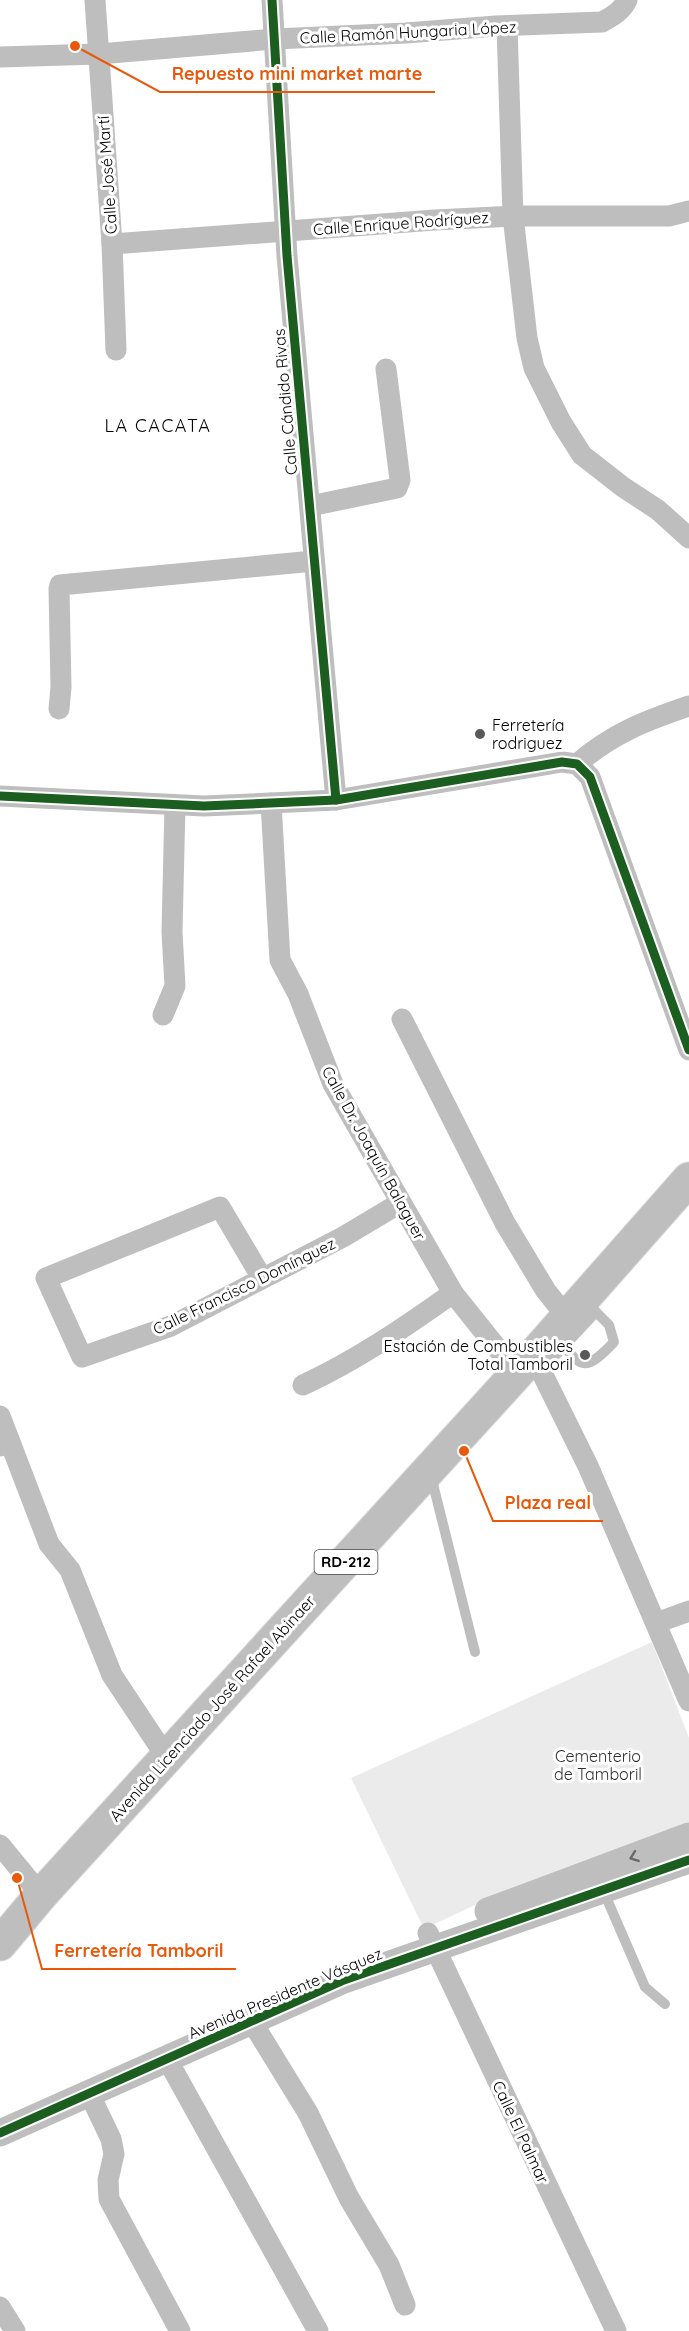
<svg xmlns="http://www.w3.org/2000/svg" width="689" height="2331" viewBox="0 0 689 2331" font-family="Quicksand,sans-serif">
<rect width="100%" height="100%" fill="#fff"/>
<path fill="#ebebeb" d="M652 1642 689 1738V1830L475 1905 424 1929 351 1778Z"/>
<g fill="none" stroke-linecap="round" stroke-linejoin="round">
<g stroke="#dbdbdb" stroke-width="35">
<path id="primary" d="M0 1944 41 1895 531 1358 689 1179"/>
</g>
<g stroke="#bebebe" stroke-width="10">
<path d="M556 1335C580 1367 583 1375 614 1342L609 1325 585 1301"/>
<path d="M541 1371 596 1312"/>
<path d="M431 1476 475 1652"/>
<path d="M603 1890 645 1987 665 2004"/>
</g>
<g stroke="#bebebe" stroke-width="21">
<path d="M95 0 112 244 116 350"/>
<path d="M272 0 287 256 336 800"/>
<path d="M507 26 513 216 527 338 534 368 561 422 582 455 623 487 658 510 689 538"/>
<path d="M0 57 99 54 275 39 406 33 496 26 602 22C613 16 622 11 627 0"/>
<path d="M112 244 435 220 513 216H669L689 211"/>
<path d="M310 506 397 488 400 480 386 369"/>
<path d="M59 709 61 687 59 589 60 585 314 561"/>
<path d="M577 764C613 733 645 721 689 706"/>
<path d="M0 796 204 806 336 800 562 762 577 764 590 777 689 1050"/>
<path d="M271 803 280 960 298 994 333 1084 453 1293 517 1373"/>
<path d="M163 1015 175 986 172 932 175 805"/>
<path d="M402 1019 505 1223 546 1291 567 1317"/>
<path d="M262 1278 220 1207 46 1278 82 1357 171 1326 343 1237 400 1203"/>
<path d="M531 1358 541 1371 588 1466 689 1701"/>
<path d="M303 1385C357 1360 405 1327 453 1293"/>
<path d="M0 1416 10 1442 0 1446"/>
<path d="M10 1442 49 1544 70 1570 112 1675 167 1758"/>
<path d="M656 1623 689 1611"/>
<path d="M0 1845 41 1895"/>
<path d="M428 1933 616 2331"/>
<path d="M252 2022 308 2113 349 2198 389 2265 405 2305"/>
<path d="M167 2059 318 2331"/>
<path d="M89 2093 111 2139 114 2154 108 2180 109 2199 180 2331"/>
<path d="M0 2307 15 2331"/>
</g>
<g stroke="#bebebe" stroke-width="27">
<path d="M488 1911 689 1836"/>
<path d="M0 2133 344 1980 689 1860"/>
</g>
<use href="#primary" stroke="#bebebe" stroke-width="33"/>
<g stroke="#fff" stroke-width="13">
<g id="cycleway">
<path d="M272 0 287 256 336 800"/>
<path d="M0 796 204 806 336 800 562 762 577 764 590 777 689 1050"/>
<path d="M0 2133 344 1980 689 1860"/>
</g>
</g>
<use href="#cycleway" stroke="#1b5e20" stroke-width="9"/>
</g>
<defs><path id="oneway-chevron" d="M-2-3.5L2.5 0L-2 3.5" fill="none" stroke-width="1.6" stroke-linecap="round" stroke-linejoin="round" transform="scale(1.5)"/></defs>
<use stroke="#686868" href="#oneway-chevron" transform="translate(634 1857) rotate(160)"/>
<g fill="#595959" stroke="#fff" stroke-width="2">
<circle cx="480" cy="734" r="6"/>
<circle cx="585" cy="1355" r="6"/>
</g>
<g text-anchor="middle" stroke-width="6" stroke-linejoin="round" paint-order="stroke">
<rect fill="#fff" stroke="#4c4c4c" stroke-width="1.5" x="314.5" y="1550" width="63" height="24" rx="4.5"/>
<g font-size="15" font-weight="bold" fill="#000">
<text x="346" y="1567">RD-212</text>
</g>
<g font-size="16" fill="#000" stroke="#fff">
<text transform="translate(408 32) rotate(-3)" y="6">Calle Ramón Hungaria López</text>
<text transform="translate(107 175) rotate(-94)" y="6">Calle José Martí</text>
<text transform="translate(401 223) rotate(-4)" y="6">Calle Enrique Rodríguez</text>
<text transform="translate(285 402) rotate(-95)" y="6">Calle Cándido Rivas</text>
<text transform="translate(374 1153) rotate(61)" y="6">Calle Dr. Joaquín Balaguer</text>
<text transform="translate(244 1286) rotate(-26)" y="6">Calle Francisco Domínguez</text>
<text transform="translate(212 1708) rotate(-48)" y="6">Avenida Licenciado José Rafael Abinaer</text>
<text transform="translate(285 1993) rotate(-23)" y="6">Avenida Presidente Vásquez</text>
<text transform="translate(521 2132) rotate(65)" y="6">Calle El Palmar</text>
</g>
<g font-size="16" fill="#000" stroke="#fff" text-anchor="start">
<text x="492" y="731">Ferretería<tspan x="492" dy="18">rodriguez</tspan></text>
<text x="573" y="1352" text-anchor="end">Estación de Combustibles<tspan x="573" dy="18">Total Tamboril</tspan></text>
</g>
<g font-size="16" fill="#313131" stroke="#fff">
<text x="598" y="1762">Cementerio<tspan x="598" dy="18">de Tamboril</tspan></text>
</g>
<g font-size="18" letter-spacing="1.5" fill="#000" stroke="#fff">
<text x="158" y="432">LA CACATA</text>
</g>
</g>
<path fill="none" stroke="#e8590c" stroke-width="2" d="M75 46L160 92H435M464 1451L493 1521H603M17 1878L42 1969H236"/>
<g fill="#e8590c" stroke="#fff" stroke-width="2">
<circle cx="75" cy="46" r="6"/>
<circle cx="464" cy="1451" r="6"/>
<circle cx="17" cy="1878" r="6"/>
</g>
<g font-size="18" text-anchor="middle" font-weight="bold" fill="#e8590c" stroke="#fff" stroke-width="6" stroke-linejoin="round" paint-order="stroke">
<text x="297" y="80">Repuesto mini market marte</text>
<text x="548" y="1509">Plaza real</text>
<text x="139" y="1957">Ferretería Tamboril</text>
</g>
</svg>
